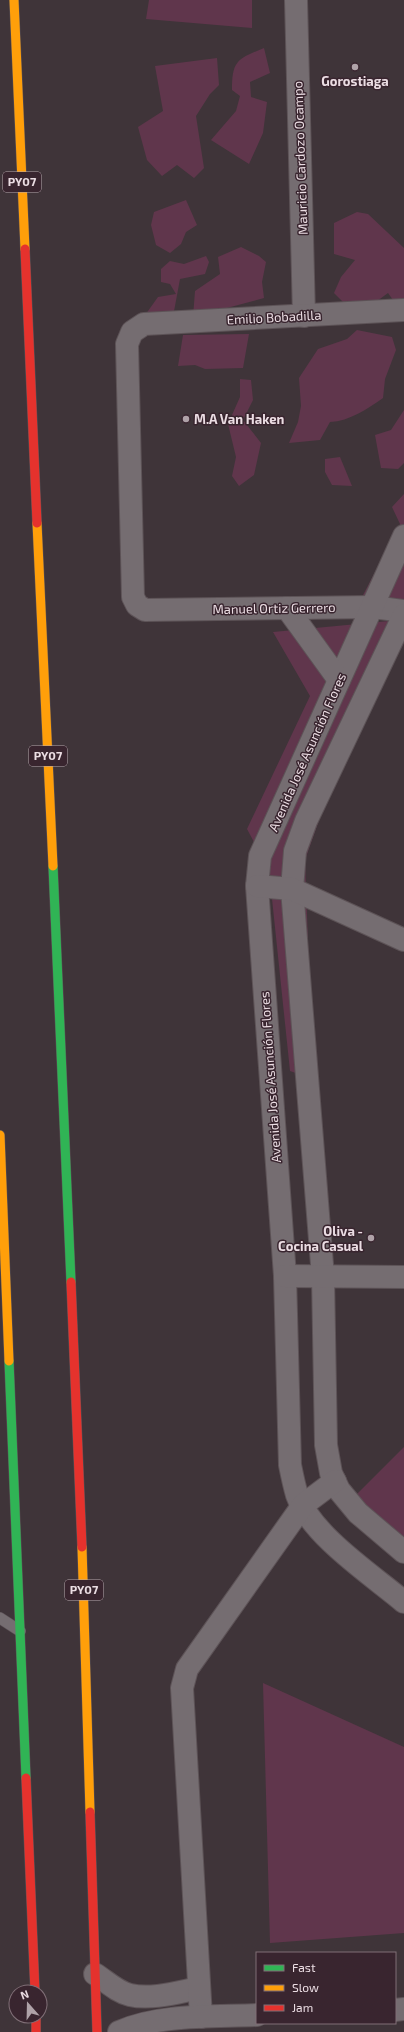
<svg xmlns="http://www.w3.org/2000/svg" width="404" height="2032" viewBox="0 0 404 2032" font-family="'Exo 2',sans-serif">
<rect width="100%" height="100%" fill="#3f3439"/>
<g fill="#60364c">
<path d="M149 0H252V28L146 19Z"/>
<path d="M264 48 270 73 250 82 251 97 267 102 263 133 249 164 211 140 236 111 240 96 232 90C232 60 238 59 264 48Z"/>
<path d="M217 58 219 85 210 94 196 116 204 168 194 178 177 165 162 176 147 160 138 127 163 111 155 66Z"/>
<path d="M186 200 197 225 186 232 181 244 170 253 156 245 151 225 154 212Z"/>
<path d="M357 212 368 214 404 248V307H398L388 293 373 304 351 310 334 293 341 277 355 260 334 254V223Z"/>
<path d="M241 247 259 256 266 262 262 282 264 298 193 317 195 291 220 274 218 257Z"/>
<path d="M206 256 209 262 205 274 180 279 172 322 143 318 158 297 176 294 170 284 161 282V269L170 261 184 264Z"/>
<path d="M357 330 392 337 396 350 385 379 383 398C367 409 350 421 330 422L320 440 289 443 298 422 301 406 299 378 318 349 347 339Z"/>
<path d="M249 334 243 368 205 369 195 365 178 366 183 335Z"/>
<path d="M240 379 251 380 253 400 243 420 261 443 254 475 239 486 232 476 236 457 228 424 240 397Z"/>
<path d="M404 410V463L398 469 381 468 375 435 391 430Z"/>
<path d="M340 457 352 486 332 485 325 472V459Z"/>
<path d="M404 494V604L362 597 400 524 392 507Z"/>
<path d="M389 621 305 860 313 1079 290 1071 269 870 247 829 310 696 273 632Z"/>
<path d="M404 1447V1543L351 1500Z"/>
<path d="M263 1683 404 1747V1933L270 1943Z"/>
</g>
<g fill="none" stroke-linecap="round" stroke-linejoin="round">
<g stroke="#5d5357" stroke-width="12">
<path id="lane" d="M0 1618 20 1631"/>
</g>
<g stroke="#5d5357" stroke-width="24">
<g id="street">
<path d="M296 0 304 316"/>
<path d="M404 310 144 324 132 332 127 344 133 597 137 605 145 610 373 607 404 611"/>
<path d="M404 536 260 856 257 886 285 1276 290 1465C292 1475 294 1485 297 1495 311 1535 372 1575 404 1602"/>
<path d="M287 608 339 680"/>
<path d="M404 615 306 821 295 851 292 889 323 1277 326 1445 331 1473 339 1490 358 1513 404 1552"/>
<path d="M257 886 292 889 404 940"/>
<path d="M285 1276 404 1277"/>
<path d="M95 1974C106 1981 117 1992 130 1995 152 2000 178 1992 199 1988"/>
<path d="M395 2010 404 2009"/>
<path d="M201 2017 182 1688 187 1669 303 1505 335 1481"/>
<path d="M119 2032C158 2014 214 2017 257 2015"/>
</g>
</g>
<g stroke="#5d5357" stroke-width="10">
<g id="fast">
<path d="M53 866 71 1282"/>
<path d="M9 1361 26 1778"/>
</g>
</g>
<g stroke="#5d5357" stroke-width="10">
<g id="slow">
<path d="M14 0 25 249"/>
<path d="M37 523 53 866"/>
<path d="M0 1135 9 1361"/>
<path d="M82 1547 90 1812"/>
</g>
</g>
<g stroke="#5d5357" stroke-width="10">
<g id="jam">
<path d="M25 249 37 523"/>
<path d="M71 1282 82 1547"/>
<path d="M26 1778 35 1992"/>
<path d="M90 1812 97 2032"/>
<path d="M36 2016V2032"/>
</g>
</g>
<use href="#lane" stroke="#756d71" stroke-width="11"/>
<use href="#street" stroke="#756d71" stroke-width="22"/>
<use href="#fast" stroke="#30b455" stroke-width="9"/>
<use href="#slow" stroke="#ff9f0a" stroke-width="9"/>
<use href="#jam" stroke="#e5322d" stroke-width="9"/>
</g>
<g fill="#afa2a8" stroke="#39252f" stroke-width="1.5">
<circle cx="355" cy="67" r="4"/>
<circle cx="186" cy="419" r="4"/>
<circle cx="371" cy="1238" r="4"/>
</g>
<g text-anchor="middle" stroke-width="3" stroke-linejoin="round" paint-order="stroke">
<g fill="#39252f" stroke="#b6a6ad" stroke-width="1">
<rect x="3" y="172" width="38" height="20" rx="3"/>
<rect x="29" y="746" width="38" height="20" rx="3"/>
<rect x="65" y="1580" width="38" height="20" rx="3"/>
</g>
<g font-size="12" font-weight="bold" fill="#ebdde3">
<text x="22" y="186">PY07</text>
<text x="48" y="760">PY07</text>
<text x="84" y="1594">PY07</text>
</g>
<g font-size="13" font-weight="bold" fill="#ebdde3" stroke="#39252f">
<text x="355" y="86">Gorostiaga</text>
<text x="194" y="424" text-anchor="start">M.A Van Haken</text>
<text x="363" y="1236" text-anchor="end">Oliva -<tspan x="363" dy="15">Cocina Casual</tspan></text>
</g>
<g font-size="13" fill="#ebdde3" stroke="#39252f">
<text transform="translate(300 158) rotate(-92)" y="5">Mauricio Cardozo Ocampo</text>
<text transform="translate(274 317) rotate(-3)" y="5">Emilio Bobadilla</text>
<text transform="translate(274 608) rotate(-1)" y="5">Manuel Ortiz Gerrero</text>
<text transform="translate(307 752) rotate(-66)" y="5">Avenida José Asunción Flores</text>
<text transform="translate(270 1077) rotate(-94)" y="5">Avenida José Asunción Flores</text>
</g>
</g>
<rect x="256" y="1952" width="140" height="72" fill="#39252f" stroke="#806f77"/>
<rect x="264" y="1965" width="20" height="6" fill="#30b455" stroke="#806f77"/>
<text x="292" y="1972" font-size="12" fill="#ebdde3">Fast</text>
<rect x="264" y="1985" width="20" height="6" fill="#ff9f0a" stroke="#806f77"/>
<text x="292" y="1992" font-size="12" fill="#ebdde3">Slow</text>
<rect x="264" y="2005" width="20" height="6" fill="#e5322d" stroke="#806f77"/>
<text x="292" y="2012" font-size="12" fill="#ebdde3">Jam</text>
<g transform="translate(28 2004) rotate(340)"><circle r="19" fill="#39252f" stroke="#806f77"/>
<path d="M0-3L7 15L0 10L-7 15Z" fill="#afa2a8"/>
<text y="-6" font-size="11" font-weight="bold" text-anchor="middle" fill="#ebdde3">N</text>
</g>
</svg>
